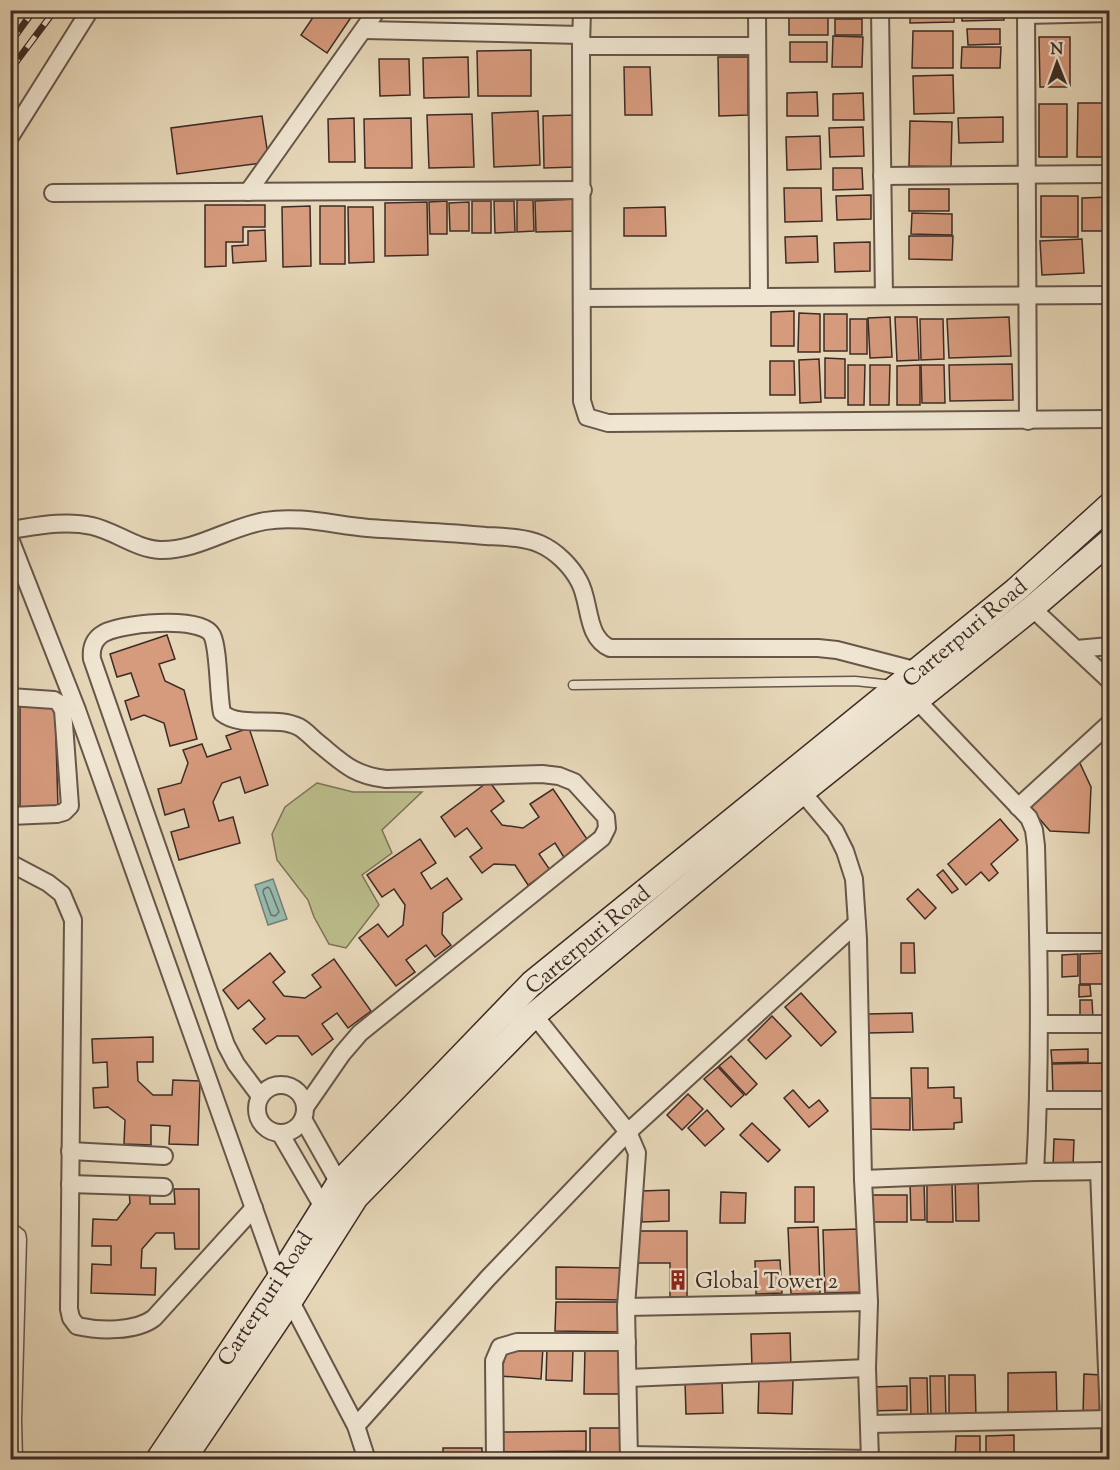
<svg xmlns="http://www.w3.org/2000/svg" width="1120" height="1470" viewBox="0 0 1120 1470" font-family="'Sorts Mill Goudy',serif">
<rect width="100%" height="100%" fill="#e6d7b8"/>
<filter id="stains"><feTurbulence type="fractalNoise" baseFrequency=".00333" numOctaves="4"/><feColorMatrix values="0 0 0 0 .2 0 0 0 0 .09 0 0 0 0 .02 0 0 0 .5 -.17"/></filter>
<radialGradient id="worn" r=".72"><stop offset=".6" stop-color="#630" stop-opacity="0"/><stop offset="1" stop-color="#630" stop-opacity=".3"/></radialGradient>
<path fill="#bbbd8b" stroke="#7c7458" stroke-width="1.5" d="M317 783 353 792H422L382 830 392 853 362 875 379 905 346 948 329 944 314 917 308 900 277 860 272 834 285 807Z"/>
<path fill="#96baad" stroke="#728177" stroke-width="1.5" d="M273 879 287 919 268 925 255 885Z"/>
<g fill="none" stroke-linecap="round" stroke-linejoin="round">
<path stroke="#6a7269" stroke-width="1.5" d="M268 887 270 889 279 912 275 916 271 915 263 892 264 889Z"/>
</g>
<g fill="#d69a7d" stroke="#3d2b25" stroke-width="1.5">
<path d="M318 10H356L327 53 301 35Z"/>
<rect x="789" y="10" width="39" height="25"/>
<rect x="833" y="10" width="27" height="7"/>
<path d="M910 10H954V22L910 23Z"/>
<path d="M962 10H1004V20L962 21Z"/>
<rect x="835" y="19" width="27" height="16"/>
<path d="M967 29H1000V44L968 45Z"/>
<path d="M913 31H953V68H912Z"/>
<path d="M833 36 863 37 862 67H832Z"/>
<path d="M1039 37H1070V87H1040Z"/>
<rect x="790" y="42" width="37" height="20"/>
<path d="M962 47H1001L1000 68H961Z"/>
<path d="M531 50V96H478L477 51Z"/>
<path d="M468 57 469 97 424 98 423 58Z"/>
<path d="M718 57H748V115L719 116Z"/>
<path d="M379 59H409L410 95 380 96Z"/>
<path d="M624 67H650L652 115H625Z"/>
<path d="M953 75 954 113 914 114 913 76Z"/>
<path d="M817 92 818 116H787V93Z"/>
<path d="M863 93 864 120H833V94Z"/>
<path d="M1078 103H1103V157H1077Z"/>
<rect x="1039" y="104" width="28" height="53"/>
<path d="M538 111 540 165 494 167 492 113Z"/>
<path d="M472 114 474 167 429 168 427 115Z"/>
<path d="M576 115 577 167 544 168 543 116Z"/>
<path d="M262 116 269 162 177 174 171 128Z"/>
<path d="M1003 117V142L959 143 958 118Z"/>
<path d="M354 118 355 162H329L328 119Z"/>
<path d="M411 118 412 168H365L364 119Z"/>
<path d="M910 121 952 122 951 167 909 166Z"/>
<path d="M863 127 864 156 830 157 829 128Z"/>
<path d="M820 136 821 169 787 170 786 137Z"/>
<path d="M833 168H862L863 189 833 190Z"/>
<path d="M784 188H821L822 221 785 222Z"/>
<rect x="909" y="189" width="40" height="22"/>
<path d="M871 195V219L837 220 836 196Z"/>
<rect x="1041" y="196" width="37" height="41"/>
<path d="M1110 197V231H1082V198Z"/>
<path d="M576 199 577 231 536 232 535 201Z"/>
<path d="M517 200H533L534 231 517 232Z"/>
<path d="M447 201V234H430L429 202Z"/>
<rect x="472" y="201" width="19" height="32"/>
<path d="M494 201H514L515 232 495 233Z"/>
<path d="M427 202 428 255 385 256V203Z"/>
<path d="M469 202V231H450L449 203Z"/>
<path d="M205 205H265V227H243V242H226V266L205 267Z"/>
<path d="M310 206 311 266 283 267 282 207Z"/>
<rect x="320" y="206" width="25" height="58"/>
<path d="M348 207H373L374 262 349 263Z"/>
<path d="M665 207 666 236H624V208Z"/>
<path d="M912 213 952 214V235L911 234Z"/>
<path d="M265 230 266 261 233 263 232 246 248 245V231Z"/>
<path d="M817 236 818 262 786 263 785 237Z"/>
<path d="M909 236H953L952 260 909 259Z"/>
<rect x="1104" y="238" width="6" height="39"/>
<path d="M1082 239 1084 273 1042 275 1040 241Z"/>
<path d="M870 242V271L835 272 834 243Z"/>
<path d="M794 311V346H771V312Z"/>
<path d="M799 313 820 314V352H798Z"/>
<rect x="824" y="314" width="23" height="37"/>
<path d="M890 317 892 357 870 358 868 318Z"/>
<path d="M895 317H917L919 360 897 361Z"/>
<path d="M1009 317 1011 356 949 358 947 319Z"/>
<rect x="850" y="319" width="17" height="35"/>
<path d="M920 319H943L944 359 921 360Z"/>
<path d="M825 358 845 359V398H825Z"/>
<path d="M819 359 821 402 800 403 799 360Z"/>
<path d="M770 361H794L795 395H770Z"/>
<path d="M1012 364 1013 400 950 401 949 365Z"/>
<path d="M848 365H865L864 405H848Z"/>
<path d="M870 365H890L889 405H870Z"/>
<path d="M920 365V405H897V366Z"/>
<path d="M921 365H944L945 403H922Z"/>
<path d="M167 635 175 659 159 664 165 681 184 690 197 739 170 746 164 723 144 715 131 720 125 701 139 696 131 673 117 677 110 654Z"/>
<path d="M20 703 55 705 58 808 20 811Z"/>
<path d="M249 728 268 785 245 793 240 777 222 783 213 802 219 821 233 817 240 843 179 860 171 832 189 827 184 809 165 815 158 789 181 783 188 763 183 750 202 744 207 757 231 749 226 736Z"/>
<path d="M1078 759 1091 787 1089 833 1050 831 1025 802Z"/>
<path d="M489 781 504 801 491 811 502 825 523 828 539 817 530 804 553 789 589 842 565 859 555 843 539 854 550 870 528 885 515 865 494 864 482 873 470 857 482 848 467 828 455 837 441 817Z"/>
<path d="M1000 819 1018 840 991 864 998 873 989 881 981 872 966 885 948 864Z"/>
<path d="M420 839 436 863 421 873 431 889 447 878 462 899 443 913 442 934 451 945 435 957 426 945 406 960 415 972 396 986 359 938 378 924 388 937 403 925 405 905 394 889 382 897 367 875Z"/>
<path d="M943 870 958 889 952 893 937 875Z"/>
<path d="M918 889 936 908 925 919 907 899Z"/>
<path d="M901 943H914L915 973H901Z"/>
<path d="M270 953 285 972 273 982 284 996 305 998 321 987 312 975 334 959 371 1011 348 1028 337 1013 322 1024 333 1039 312 1055 298 1036H277L266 1044 253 1029 265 1019 249 1000 238 1009 223 990Z"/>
<path d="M1107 953 1108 984H1080V954Z"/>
<path d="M1078 954V976L1062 977V955Z"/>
<path d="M1079 985H1090L1091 996 1079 997Z"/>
<path d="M801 993 836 1032 821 1046 785 1007Z"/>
<path d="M1080 1000H1092L1093 1018H1080Z"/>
<path d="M912 1013 913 1032 868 1033 867 1014Z"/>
<path d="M772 1016 791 1036 766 1059 748 1040Z"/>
<path d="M153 1037V1062H137L138 1081 153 1095H172L173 1080 200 1081 198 1145 169 1144 170 1126 151 1125V1145L124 1144 125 1120 108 1107 94 1108 93 1088 108 1087 107 1062 93 1063 92 1039Z"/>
<path d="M1088 1049V1062L1052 1063 1051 1050Z"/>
<path d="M731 1056 757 1084 746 1095 719 1066Z"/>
<path d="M1102 1063 1103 1095 1053 1096 1052 1064Z"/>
<path d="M718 1067 744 1095 731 1107 704 1079Z"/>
<path d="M911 1068H928V1088L954 1087V1098H961L962 1122 954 1123V1129L913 1130Z"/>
<path d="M793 1090 809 1108 819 1100 828 1111 809 1127 784 1098Z"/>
<path d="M688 1094 703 1109 682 1130 667 1115Z"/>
<path d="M870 1098H910V1130L870 1129Z"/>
<path d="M707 1110 724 1129 705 1146 688 1128Z"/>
<path d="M752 1123 780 1150 768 1162 740 1135Z"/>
<path d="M1054 1139 1074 1140 1073 1167H1053Z"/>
<path d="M955 1177H978L979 1221H956Z"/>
<path d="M924 1180 925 1220H911L910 1181Z"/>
<path d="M927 1183H952L953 1222H927Z"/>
<rect x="795" y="1187" width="19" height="35"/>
<path d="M150 1189V1204H175L174 1189H199V1249H175L174 1233H156L142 1249 141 1268H156L155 1295 91 1293 92 1264 111 1265V1246H92L93 1219 117 1220 130 1203 129 1190Z"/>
<path d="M669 1190V1221L642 1222 641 1191Z"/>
<path d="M721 1192 746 1193 745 1223H720Z"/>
<rect x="869" y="1195" width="38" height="27"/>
<path d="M818 1227 820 1293 791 1294 788 1228Z"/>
<path d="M860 1229 862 1292 825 1293 823 1230Z"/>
<path d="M637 1231H687V1297H670V1263H637Z"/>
<path d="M780 1260 782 1293 756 1294 755 1261Z"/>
<path d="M556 1267 624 1268V1300L556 1299Z"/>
<path d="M556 1302H622L621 1332 555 1331Z"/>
<path d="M790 1333 791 1368 752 1369 751 1334Z"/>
<path d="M543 1347 541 1379 500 1376 506 1353Z"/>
<path d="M547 1347 573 1348 572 1381 546 1380Z"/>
<path d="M585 1348H619V1394H584Z"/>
<path d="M1056 1372 1057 1415H1008V1373Z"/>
<path d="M1084 1374 1101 1375 1099 1416H1083Z"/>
<path d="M949 1375H975L976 1418 949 1419Z"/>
<path d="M930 1376H945L946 1418H931Z"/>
<path d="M759 1378 793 1380 792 1414 758 1413Z"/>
<path d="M910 1378H927L928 1417H911Z"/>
<path d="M685 1381H722L723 1413 686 1414Z"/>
<path d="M907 1386V1410L870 1411V1387Z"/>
<rect x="1101" y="1427" width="9" height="30"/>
<path d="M590 1428H626L625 1460H590Z"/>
<path d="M586 1431V1451L503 1452V1432Z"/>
<path d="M1014 1435V1460H986V1436Z"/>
<path d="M956 1436H980V1460H955Z"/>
<rect x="443" y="1448" width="39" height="12"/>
</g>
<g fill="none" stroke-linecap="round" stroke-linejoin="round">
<g stroke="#67564a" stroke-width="11">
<g id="service">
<path d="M573 685 855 681 893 685"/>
<path d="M10 1231 16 1230 21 1234 22 1239 17 1421 18 1460"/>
</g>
</g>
<g stroke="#67564a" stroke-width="20">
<g id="minor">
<path d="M582 10 581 46H757"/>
<path d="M757 10 759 297"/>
<path d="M880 10 884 296"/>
<path d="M1026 10 1028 421"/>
<path d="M1026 15 1110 13"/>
<path d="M365 30 581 35"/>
<path d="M581 46 582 401 587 417 608 423 1110 419"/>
<path d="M10 137 90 10"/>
<path d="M882 176 1110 174"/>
<path d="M248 192 377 10"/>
<path d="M53 193 583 190"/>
<path d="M582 298 1110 295"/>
<path d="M10 530C37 526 65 520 92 526 115 531 136 549 160 550 197 551 229 527 265 521 299 515 334 525 368 528 408 531 447 532 486 536 504 537 523 537 540 544 556 551 571 566 579 581 591 602 585 637 610 648H818L837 650 918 671"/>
<path d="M10 539 77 710 279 1279 356 1426 367 1460"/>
<path d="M1032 608 1110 681"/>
<path d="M1076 649 1110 646"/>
<path d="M910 693 1029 818 1034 830 1036 846C1039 955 1041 1063 1035 1172"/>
<path d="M10 697 54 700 59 703 63 710 70 806 64 812 57 814 10 816"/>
<path d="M1018 807 1110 723"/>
<path d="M10 863 48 883 62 894 73 920 69 1309 71 1318 77 1326C99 1331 136 1332 154 1318L254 1208"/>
<path d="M1039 942H1110"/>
<path d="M534 1015 628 1132 637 1153 626 1307 629 1460"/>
<path d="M1040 1024H1110"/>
<circle cx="281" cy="1109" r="24"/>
<path d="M260 1096 236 1064 226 1045 92 659C91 650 93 641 101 635 116 623 201 615 212 635 219 649 218 694 222 713 242 729 275 715 299 727 305 730 311 737 317 742 342 762 352 775 386 779L542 774 559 776 574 782 606 817 607 828 602 838 360 1033 342 1054 306 1106"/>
<path d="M1039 1100H1110"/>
<path d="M303 1119 339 1183 347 1189"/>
<path d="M280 1133 323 1207 331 1212"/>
<path d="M70 1151 164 1156"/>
<path d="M1099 1171 1109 1419"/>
<path d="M863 1179 1035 1172 1108 1171"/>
<path d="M70 1184 164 1187"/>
<path d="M626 1307 869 1302"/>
<path d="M628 1378 867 1368"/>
<path d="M870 1424 1110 1419"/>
<path d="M356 1426 488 1278 628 1132 857 923"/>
<path d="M629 1455 870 1459 867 1368 869 1302 863 1179 858 939 854 879 845 851 835 831 802 792"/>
<path d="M495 1460 494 1361 500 1347 517 1342H627"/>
</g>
</g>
<g stroke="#3d2b25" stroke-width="27">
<g id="secondary">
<path d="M158 1460 279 1279 339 1183 532 983 1016 590 1110 505"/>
<path d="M183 1460 290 1301 356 1197 534 1015 802 792 1032 608 1110 541"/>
</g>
</g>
<use href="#service" stroke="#efe5d1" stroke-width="8"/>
<use href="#minor" stroke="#efe5d1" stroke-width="16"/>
<use href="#secondary" stroke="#efe5d1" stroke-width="24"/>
<g stroke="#3d2b25" stroke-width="7">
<g id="rail">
<path d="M10 43 34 10"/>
<path d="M10 70 55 10"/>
</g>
</g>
<use href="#rail" stroke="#efe5d1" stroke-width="4.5" stroke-dasharray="14" stroke-linecap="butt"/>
</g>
<defs>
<g id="building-bare" transform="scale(1.62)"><path d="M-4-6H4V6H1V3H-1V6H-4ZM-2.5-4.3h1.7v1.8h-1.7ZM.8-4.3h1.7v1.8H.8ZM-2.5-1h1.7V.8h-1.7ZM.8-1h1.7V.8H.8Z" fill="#8f2418" stroke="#efe5d1" stroke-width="2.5" paint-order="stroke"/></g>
</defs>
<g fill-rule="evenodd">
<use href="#building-bare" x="678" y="1280"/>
</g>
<g text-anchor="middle" stroke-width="5" stroke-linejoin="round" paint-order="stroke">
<g font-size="22" fill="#3d2b25" stroke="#efe5d1">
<text transform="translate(964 632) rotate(-40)" y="8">Carterpuri Road</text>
<text transform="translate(587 939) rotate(-40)" y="8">Carterpuri Road</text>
<text transform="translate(264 1298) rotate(-57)" y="8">Carterpuri Road</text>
</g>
<g font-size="22" fill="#3d2b25" stroke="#efe5d1" text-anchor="start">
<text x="695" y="1288">Global Tower 2</text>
</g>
</g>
<rect width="1120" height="1470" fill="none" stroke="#e6d7b8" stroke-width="36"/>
<rect x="12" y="12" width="1096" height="1446" fill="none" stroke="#3d2b25" stroke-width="3"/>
<rect x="18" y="18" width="1084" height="1434" fill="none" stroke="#3d2b25" stroke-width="1.5"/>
<g transform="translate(1057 63) rotate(359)" stroke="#efe5d1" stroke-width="4.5" paint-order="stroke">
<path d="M0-4.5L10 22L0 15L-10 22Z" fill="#3d2b25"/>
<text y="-9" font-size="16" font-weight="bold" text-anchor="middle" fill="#3d2b25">N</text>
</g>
<rect width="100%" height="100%" filter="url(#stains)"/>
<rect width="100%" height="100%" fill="url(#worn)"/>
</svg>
